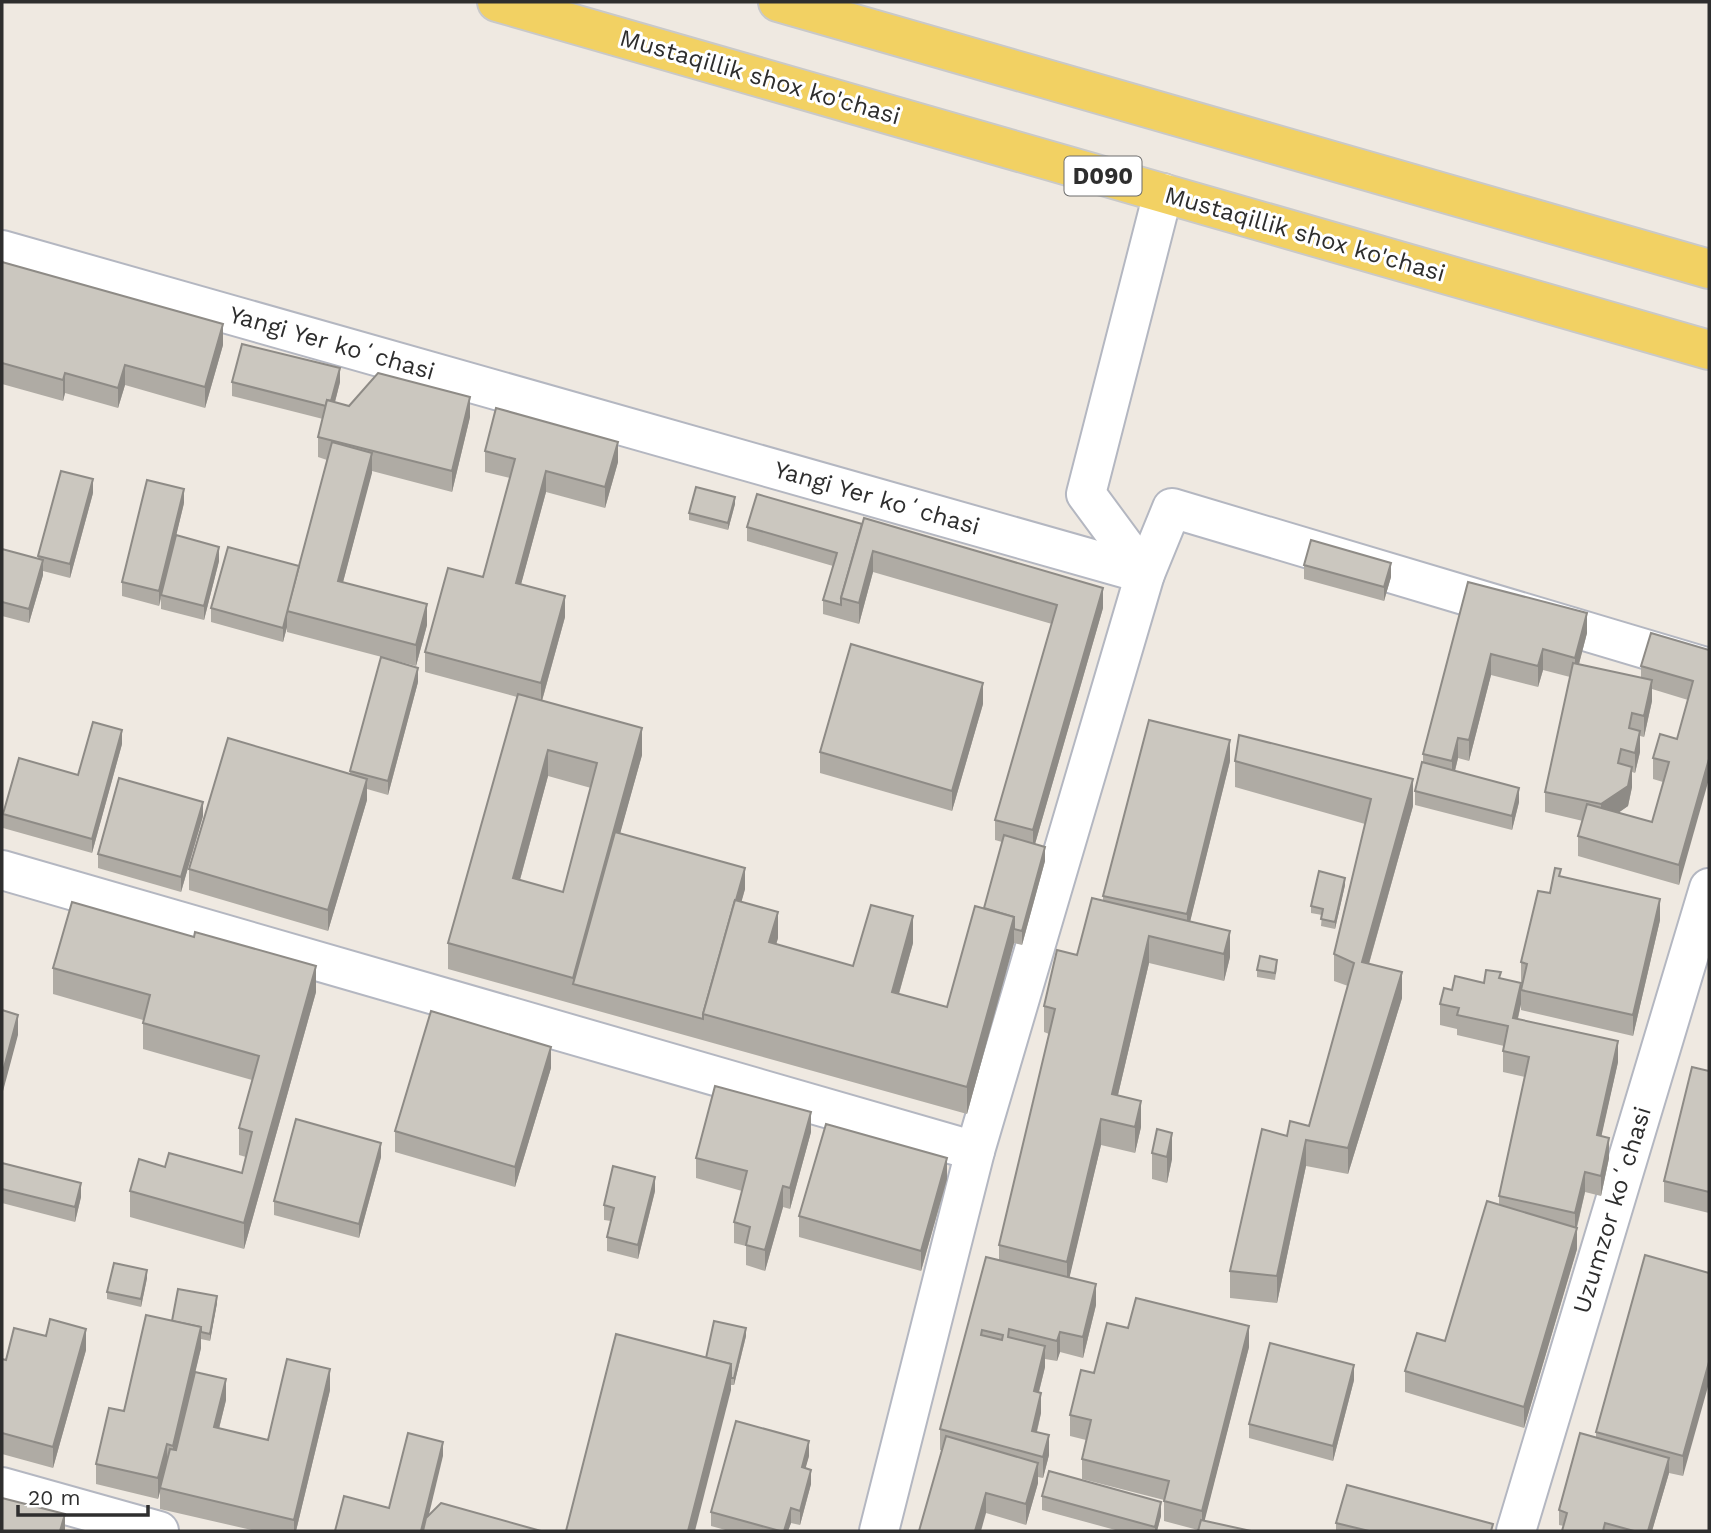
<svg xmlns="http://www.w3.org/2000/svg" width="1711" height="1533" viewBox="0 0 1711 1533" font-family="'Work Sans',sans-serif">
<rect width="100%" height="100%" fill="#efe9e1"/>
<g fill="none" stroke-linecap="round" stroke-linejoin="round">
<g stroke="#b4b7c1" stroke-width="42">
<g id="minor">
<path d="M2 250 1145 574 1172 508 1709 668"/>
<path d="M2 870 975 1151"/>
<path d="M2 1487 159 1531"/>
<path d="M879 1531 975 1151 1145 574 1086 494 1163 193"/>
<path d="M1516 1531 1709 888"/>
</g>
</g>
<g stroke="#c9c9c9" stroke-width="42">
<g id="major">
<path d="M497 2 1709 350"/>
<path d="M778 2 1709 269"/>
</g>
</g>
<use href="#minor" stroke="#fff" stroke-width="38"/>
<use href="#major" stroke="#f2d163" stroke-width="38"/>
</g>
<g fill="#afaba4" fill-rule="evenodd">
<path d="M2 262 223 345 205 408 125 385 118 408 65 393 63 401 2 384Z"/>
<path d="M232 382H340L335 402 349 406 470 417 452 492 372 471 343 582 427 625 416 666 287 632V627L283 642 211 622V608L299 566 327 460 318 457V437L323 419 232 396Z"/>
<path d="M485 451 618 462 605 508 546 492 521 584 565 617 542 701 642 755 620 833 745 889 741 902 778 938 776 944 853 966 913 943 899 994 947 1007 984 908 1002 842 995 840V820L1052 624 873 572 859 624 823 614V600L833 566 747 541V527L757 494 1103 608 1035 844 1045 861 1022 945 1014 943 967 1114 448 969V943L517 697 425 672V652L483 577 510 478 485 472ZM548 776 591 788 563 892 520 880Z"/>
<path d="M93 493 70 578 43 571V575L29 623 2 616V549L38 559V556Z"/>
<path d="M184 503 176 535 219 561 204 620 161 609V599L159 606 122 596V582Z"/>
<path d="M735 504 728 530 689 520V513Z"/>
<path d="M1304 565 1391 577 1384 601 1304 579Z"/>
<path d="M1468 582 1587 633 1579 664 1641 678V666L1709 650 1679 885 1578 856V836L1583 821 1545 812V792L1570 677 1543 670 1538 687 1491 675 1469 761 1458 758 1455 771 1519 802 1512 830 1415 805V791L1423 763V754ZM1652 689 1688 700 1677 739 1653 758V779L1663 782 1652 822 1618 813 1628 806 1632 787V772L1635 773 1640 752V736L1644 737 1652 701Z"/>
<path d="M418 682 388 795 367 789V800L328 931 189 890V869L350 774V771Z"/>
<path d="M983 704 952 811 820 773V752Z"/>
<path d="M122 744 92 853 3 828V814L78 775Z"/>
<path d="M1230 761 1190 921 1230 957 1224 981 1149 963 1118 1095 1141 1127 1135 1153 1101 1145 1069 1278 1096 1305 1083 1358 1060 1352 1057 1361 1045 1359V1367L1039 1392 1041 1413 1037 1432 1049 1455 1043 1478 1038 1477V1483L1026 1525 986 1513 942 1450H940V1429L999 1260V1245L1049 1034 1044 1032V1006L1077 955 1103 900V896Z"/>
<path d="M1235 761 1413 806 1369 964 1402 998 1348 1174 1306 1166 1277 1303 1230 1298V1271L1287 1136 1309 1126 1348 986 1334 981V954L1365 824 1235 787Z"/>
<path d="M203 816 181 892 98 868V854Z"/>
<path d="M1561 877 1660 920 1633 1036 1521 1010V990L1523 983H1521V962Z"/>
<path d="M1345 885 1335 929 1321 926 1322 915 1311 913V906Z"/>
<path d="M1277 967 1275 980 1257 977V970Z"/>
<path d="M53 968 316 992 244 1249 130 1217V1191L165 1167 242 1173 246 1157 239 1155V1128L252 1080 143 1049V1020L53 994Z"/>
<path d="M1501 978 1521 1004 1518 1019 1618 1062 1601 1136 1609 1158 1601 1196 1585 1192 1577 1228V1249L1524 1428 1405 1392V1371L1445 1341 1499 1205V1196L1525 1077 1503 1072V1051L1504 1046 1457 1035V1029L1440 1025V1004L1452 990Z"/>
<path d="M551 1068 515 1187 395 1152V1131Z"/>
<path d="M1709 1071V1213L1664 1202V1181Z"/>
<path d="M1157 1129 1172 1159 1167 1183 1152 1179V1153Z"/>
<path d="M811 1132 790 1209 783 1207 765 1271 746 1265V1246L734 1243V1222L742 1191 696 1178V1158Z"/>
<path d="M381 1157 359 1238 274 1215V1201Z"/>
<path d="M2 1163 81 1197 75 1222 2 1203Z"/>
<path d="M947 1179 921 1271 799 1237V1216Z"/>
<path d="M655 1191 638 1259 607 1251V1237L611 1221 604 1220V1205Z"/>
<path d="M1709 1273 1683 1476 1669 1473 1652 1531H1562L1564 1526 1559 1525V1510L1596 1438V1432Z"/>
<path d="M147 1278 141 1307 107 1299V1292Z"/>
<path d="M217 1303 210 1341 201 1339V1348L195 1372 226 1400 219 1429 268 1440 330 1390 296 1531H256L160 1509V1491L158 1499 96 1484V1464L124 1411Z"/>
<path d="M1128 1328 1249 1347 1204 1521 1198 1530 1164 1521V1500L1082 1479V1459L1086 1440 1070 1436V1415L1094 1373Z"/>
<path d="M746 1336 734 1385H731V1390L706 1358Z"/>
<path d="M86 1350 53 1468 2 1454V1359L6 1360Z"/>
<path d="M1354 1380 1333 1461 1249 1438V1424Z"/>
<path d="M809 1456 805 1468 811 1484 800 1525 791 1523 788 1531H729L711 1526V1512Z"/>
<path d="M1042 1496 1161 1516 1157 1531H1119L1042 1510Z"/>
<path d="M1336 1523 1493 1531H1336Z"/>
</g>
<g fill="#8e8b86">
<path d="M223 324V345L205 408V387Z"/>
<path d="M125 365V385L118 408V388Z"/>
<path d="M340 368V382L330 421V407Z"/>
<path d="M65 373V393L63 401V380Z"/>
<path d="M470 397V417L452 492V471Z"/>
<path d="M618 442V462L605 508V487Z"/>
<path d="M372 453V473L338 601V581Z"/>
<path d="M546 471V492L516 603V583Z"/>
<path d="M93 479V493L70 578V564Z"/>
<path d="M184 489V503L162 595H161L159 606V591Z"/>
<path d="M735 497V504L728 530V523Z"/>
<path d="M219 547V561L204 620V606Z"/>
<path d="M873 551V572L859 624V603Z"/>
<path d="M43 560V575L29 623V609Z"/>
<path d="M1391 563V577L1384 601V587Z"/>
<path d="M1103 588V608L1033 851V830Z"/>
<path d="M565 596V617L541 704V683Z"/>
<path d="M427 604V625L416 666V645Z"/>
<path d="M287 613V627L283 642V628Z"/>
<path d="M1587 613V633L1575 679V658Z"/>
<path d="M1543 649V670L1538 687V666Z"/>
<path d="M1491 654V675L1469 761V740Z"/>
<path d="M418 668V682L388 795V781Z"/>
<path d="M1652 680V701L1644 737V716Z"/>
<path d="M983 683V704L952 811V791Z"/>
<path d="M642 728V755L578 985 573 984V978Z"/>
<path d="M122 730V744L92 853V839Z"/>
<path d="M1640 731V752L1635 773V753Z"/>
<path d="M1458 738V758L1452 782V761Z"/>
<path d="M1230 740V761L1187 934V914Z"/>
<path d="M548 750V776L513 905V878Z"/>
<path d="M1709 759V779L1679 885V865Z"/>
<path d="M1632 767V787L1628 806 1601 825V804Z"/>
<path d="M367 779V800L328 931V910Z"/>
<path d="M1413 779V806L1362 988V962Z"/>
<path d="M1519 788V802L1512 830V816Z"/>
<path d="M203 802V816L181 892V877Z"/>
<path d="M1045 847V861L1022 945V931Z"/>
<path d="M745 868V889L710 1016 704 1014Z"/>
<path d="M1345 878V885L1335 929V922Z"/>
<path d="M1660 899V920L1633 1036V1015Z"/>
<path d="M778 912V938L769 969V942Z"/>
<path d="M913 916V943L892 1018V992Z"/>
<path d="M1014 917V943L967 1114V1087Z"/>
<path d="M1230 931V957L1224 981V954Z"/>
<path d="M1149 936V963L1112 1120V1094Z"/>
<path d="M316 966V992L244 1249V1223Z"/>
<path d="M1402 972V998L1348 1174V1148Z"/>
<path d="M1521 983V1004L1513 1038V1018Z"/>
<path d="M18 1015V1035L2 1095V1075Z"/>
<path d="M1618 1041V1062L1597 1156V1135Z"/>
<path d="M551 1047V1068L515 1187V1167Z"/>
<path d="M1141 1101V1127L1135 1153V1127Z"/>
<path d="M811 1112V1132L790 1209V1188Z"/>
<path d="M1101 1119V1145L1067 1288V1262Z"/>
<path d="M1172 1133V1159L1167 1183V1157Z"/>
<path d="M1609 1138V1158L1601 1196V1176Z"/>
<path d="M1306 1140V1166L1277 1303V1276Z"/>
<path d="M381 1143V1157L359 1238V1224Z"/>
<path d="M947 1158V1179L921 1271V1251Z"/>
<path d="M1585 1172V1192L1575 1234V1213Z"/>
<path d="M655 1177V1191L638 1259V1245Z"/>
<path d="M81 1183V1197L75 1222V1207Z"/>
<path d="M783 1186V1207L765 1271V1250Z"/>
<path d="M1577 1228V1249L1524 1428V1407Z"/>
<path d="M147 1270V1278L141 1307V1299Z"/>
<path d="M1096 1284V1305L1083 1358V1337Z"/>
<path d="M217 1296V1303L210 1341V1334Z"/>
<path d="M1249 1326V1347L1202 1531V1511Z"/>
<path d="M201 1327V1348L173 1467V1446Z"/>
<path d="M746 1328V1336L734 1385V1378Z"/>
<path d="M86 1329V1350L53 1468V1447Z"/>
<path d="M1060 1332V1352L1057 1361V1341Z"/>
<path d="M1045 1346V1367L1034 1411V1391Z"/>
<path d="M1709 1362V1383L1683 1476V1456Z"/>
<path d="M731 1364V1390L695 1531H688Z"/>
<path d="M1354 1365V1380L1333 1461V1446Z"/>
<path d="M330 1369V1390L296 1531H294V1520Z"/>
<path d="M226 1379V1400L214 1448V1427Z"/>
<path d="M1041 1393V1413L1032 1451V1431Z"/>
<path d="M1049 1435V1455L1043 1478V1457Z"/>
<path d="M809 1441V1456L802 1481V1467Z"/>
<path d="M443 1442V1456L425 1531H421Z"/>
<path d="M167 1444V1465L158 1499V1478Z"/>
<path d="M1669 1458V1473L1652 1531H1648Z"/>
<path d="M1038 1463V1483L1026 1525V1504Z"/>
<path d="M811 1470V1484L800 1525V1511Z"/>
<path d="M986 1493V1513L981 1531H975Z"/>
<path d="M1161 1502V1516L1157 1531H1155V1527Z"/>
<path d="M791 1508V1523L788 1531H784Z"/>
<path d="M65 1514V1531H60Z"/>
</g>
<g fill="#cbc7bf" stroke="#8e8b86" stroke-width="2" fill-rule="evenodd">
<path d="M2 262 223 324 205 387 125 365 118 388 65 373 63 380 2 363Z"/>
<path d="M242 344 340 368 331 401 327 400 326 406 232 382Z"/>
<path d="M378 373 470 397 452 471 318 437 327 400 349 406Z"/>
<path d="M496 408 618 442 605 487 546 471 516 583 565 596 541 683 425 652 448 568 483 577 515 459 485 451Z"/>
<path d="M332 442 372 453 338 581 427 604 416 645 287 611Z"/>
<path d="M61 471 93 479 70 564 38 556Z"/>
<path d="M147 480 184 489 159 591 122 582Z"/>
<path d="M696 487 735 497 728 523 689 513Z"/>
<path d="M757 494 862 524 841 598V605L823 600 837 553 747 527Z"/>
<path d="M864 518 1103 588 1033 830 995 820 1057 605 873 551 859 603 841 598Z"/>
<path d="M176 535 219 547 204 606 161 595Z"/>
<path d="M1311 540 1391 563 1384 587 1304 565Z"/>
<path d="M228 547 299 566 283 628 211 608Z"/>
<path d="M2 549 43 560 29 609 2 602Z"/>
<path d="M1468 582 1587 613 1575 658 1543 649 1538 666 1491 654 1469 740 1458 738 1452 761 1423 754Z"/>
<path d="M1651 633 1709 650V759L1679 865 1578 836 1587 804 1652 822 1669 762 1653 758 1660 734 1677 739 1693 681 1641 666Z"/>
<path d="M851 644 983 683 952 791 820 752Z"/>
<path d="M381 657 418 668 388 781 350 771Z"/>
<path d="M1573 663 1652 680 1644 716 1632 713 1629 728 1640 731 1635 753 1621 749 1618 763 1632 767 1628 786 1601 804 1545 792Z"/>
<path d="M518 694 642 728 573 978 448 943ZM548 750 597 763 563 892 513 878Z"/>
<path d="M1149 720 1230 740 1187 914 1103 896Z"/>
<path d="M93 722 122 730 92 839 3 814 19 758 78 775Z"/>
<path d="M1239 735 1413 779 1362 962 1402 972 1348 1148 1306 1140 1277 1276 1230 1271 1262 1129 1287 1136 1290 1121 1309 1126 1354 963 1334 954 1371 799 1235 761Z"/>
<path d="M228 738 367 779 328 910 189 869Z"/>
<path d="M1422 762 1519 788 1512 816 1415 791Z"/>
<path d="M119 778 203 802 181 877 98 854Z"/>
<path d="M615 832 745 868 736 900H735L703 1014V1019L573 984Z"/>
<path d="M1004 835 1045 847 1022 931 1014 929V917L984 908Z"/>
<path d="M1555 868 1561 869 1559 876 1660 899 1633 1015 1521 990 1527 964 1521 962 1538 891 1550 893Z"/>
<path d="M1319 871 1345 878 1335 922 1321 919 1323 909 1311 906Z"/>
<path d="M1092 898 1230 931 1224 954 1149 936 1112 1094 1141 1101 1135 1127 1101 1119 1067 1262 999 1245 1055 1009 1044 1006 1057 950 1077 955Z"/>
<path d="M735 900 778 912 769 942 853 966 871 905 913 916 892 992 947 1007 975 906 1014 917 967 1087 703 1014Z"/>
<path d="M72 902 194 937 195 932 316 966 244 1223 130 1191 139 1159 165 1167 169 1153 242 1173 252 1132 239 1128 259 1056 143 1023 150 995 53 968Z"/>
<path d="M1260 956 1277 960 1275 973 1257 970Z"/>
<path d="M1486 970 1501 972 1499 978 1521 983 1513 1018 1618 1041 1597 1135 1609 1138 1601 1176 1585 1172 1575 1213 1499 1196 1529 1057 1503 1051 1508 1026 1457 1015 1459 1008 1440 1004 1444 988 1452 990 1455 976 1484 983Z"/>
<path d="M2 1010 18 1015 2 1075Z"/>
<path d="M431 1011 551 1047 515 1167 395 1131Z"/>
<path d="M1692 1067 1709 1071V1192L1664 1181Z"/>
<path d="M715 1086 811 1112 790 1188 783 1186 765 1250 746 1245 750 1227 734 1222 747 1171 696 1158Z"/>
<path d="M296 1119 381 1143 359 1224 274 1201Z"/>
<path d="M826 1124 947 1158 921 1251 799 1216Z"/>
<path d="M1157 1129 1172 1133 1167 1157 1152 1153Z"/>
<path d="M2 1163 81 1183 75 1207 2 1189Z"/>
<path d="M613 1166 655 1177 638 1245 607 1237 614 1208 604 1205Z"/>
<path d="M1487 1201 1577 1228 1524 1407 1405 1371 1417 1333 1445 1341Z"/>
<path d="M1645 1255 1709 1273V1362L1683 1456 1596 1432Z"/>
<path d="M986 1257 1096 1284 1083 1337 1060 1332 1057 1341 1009 1329 1008 1337 1045 1346 1034 1391 1041 1393 1032 1431 1049 1435 1043 1457 940 1429ZM982 1330 1003 1335 1002 1340 981 1335Z"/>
<path d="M114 1263 147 1270 141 1299 107 1292Z"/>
<path d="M178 1289 217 1296 210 1334 201 1332V1327L172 1321Z"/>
<path d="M1136 1298 1249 1326 1202 1511 1164 1501 1169 1481 1082 1459 1091 1420 1070 1415 1081 1370 1094 1373 1107 1323 1128 1328Z"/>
<path d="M146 1315 201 1327 173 1446 167 1444 158 1478 96 1464 109 1408 124 1411Z"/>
<path d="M50 1319 86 1329 53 1447 2 1433V1359L6 1360 14 1328 46 1336Z"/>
<path d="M714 1321 746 1328 734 1378H731V1364L706 1358Z"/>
<path d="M616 1334 731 1364 688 1531H566Z"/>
<path d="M1270 1343 1354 1365 1333 1446 1249 1424Z"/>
<path d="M287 1359 330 1369 294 1520 160 1488 170 1449 176 1450 195 1372 226 1379 214 1427 268 1440Z"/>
<path d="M736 1421 809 1441 802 1467 811 1470 800 1511 791 1508 784 1531H780L711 1512Z"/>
<path d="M408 1433 443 1442 421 1531H335L344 1496 389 1508Z"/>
<path d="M1580 1433 1669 1458 1648 1531H1634L1605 1523 1603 1531H1562L1567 1513 1559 1510Z"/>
<path d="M946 1436 1038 1463 1026 1504 986 1493 975 1531H919Z"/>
<path d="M1049 1471 1161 1502 1155 1527 1042 1496Z"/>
<path d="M1347 1485 1493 1524 1491 1531H1369L1336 1523Z"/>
<path d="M2 1498 65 1514 60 1531H2Z"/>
<path d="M441 1503 541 1531H423L426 1518Z"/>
<path d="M1201 1520 1251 1531H1198Z"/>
</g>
<g text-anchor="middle" stroke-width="6" stroke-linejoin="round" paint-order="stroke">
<rect fill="#fff" stroke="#6d6d6d" stroke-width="2" x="1064.5" y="156.5" width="77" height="39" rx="5"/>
<g font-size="23" font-weight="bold" fill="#2e2e2e">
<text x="1103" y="184">D090</text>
</g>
<g font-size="24" fill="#2e2e2e" stroke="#fff">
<text transform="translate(760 77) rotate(16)" y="8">Mustaqillik shox ko'chasi</text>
<text transform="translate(1305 234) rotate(16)" y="8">Mustaqillik shox ko'chasi</text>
<text transform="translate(332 343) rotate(16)" y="8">Yangi Yer koʻchasi</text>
<text transform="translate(877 498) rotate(16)" y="8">Yangi Yer koʻchasi</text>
<text transform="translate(1612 1210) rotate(-73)" y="8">Uzumzor koʻchasi</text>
</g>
</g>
<rect width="1711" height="1533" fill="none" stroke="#2e2e2e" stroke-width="7"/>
<path d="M18 1505v10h130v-10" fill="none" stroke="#2e2e2e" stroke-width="3.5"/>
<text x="28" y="1505" font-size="21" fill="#2e2e2e" stroke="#ffffff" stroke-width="5" paint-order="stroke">20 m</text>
</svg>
